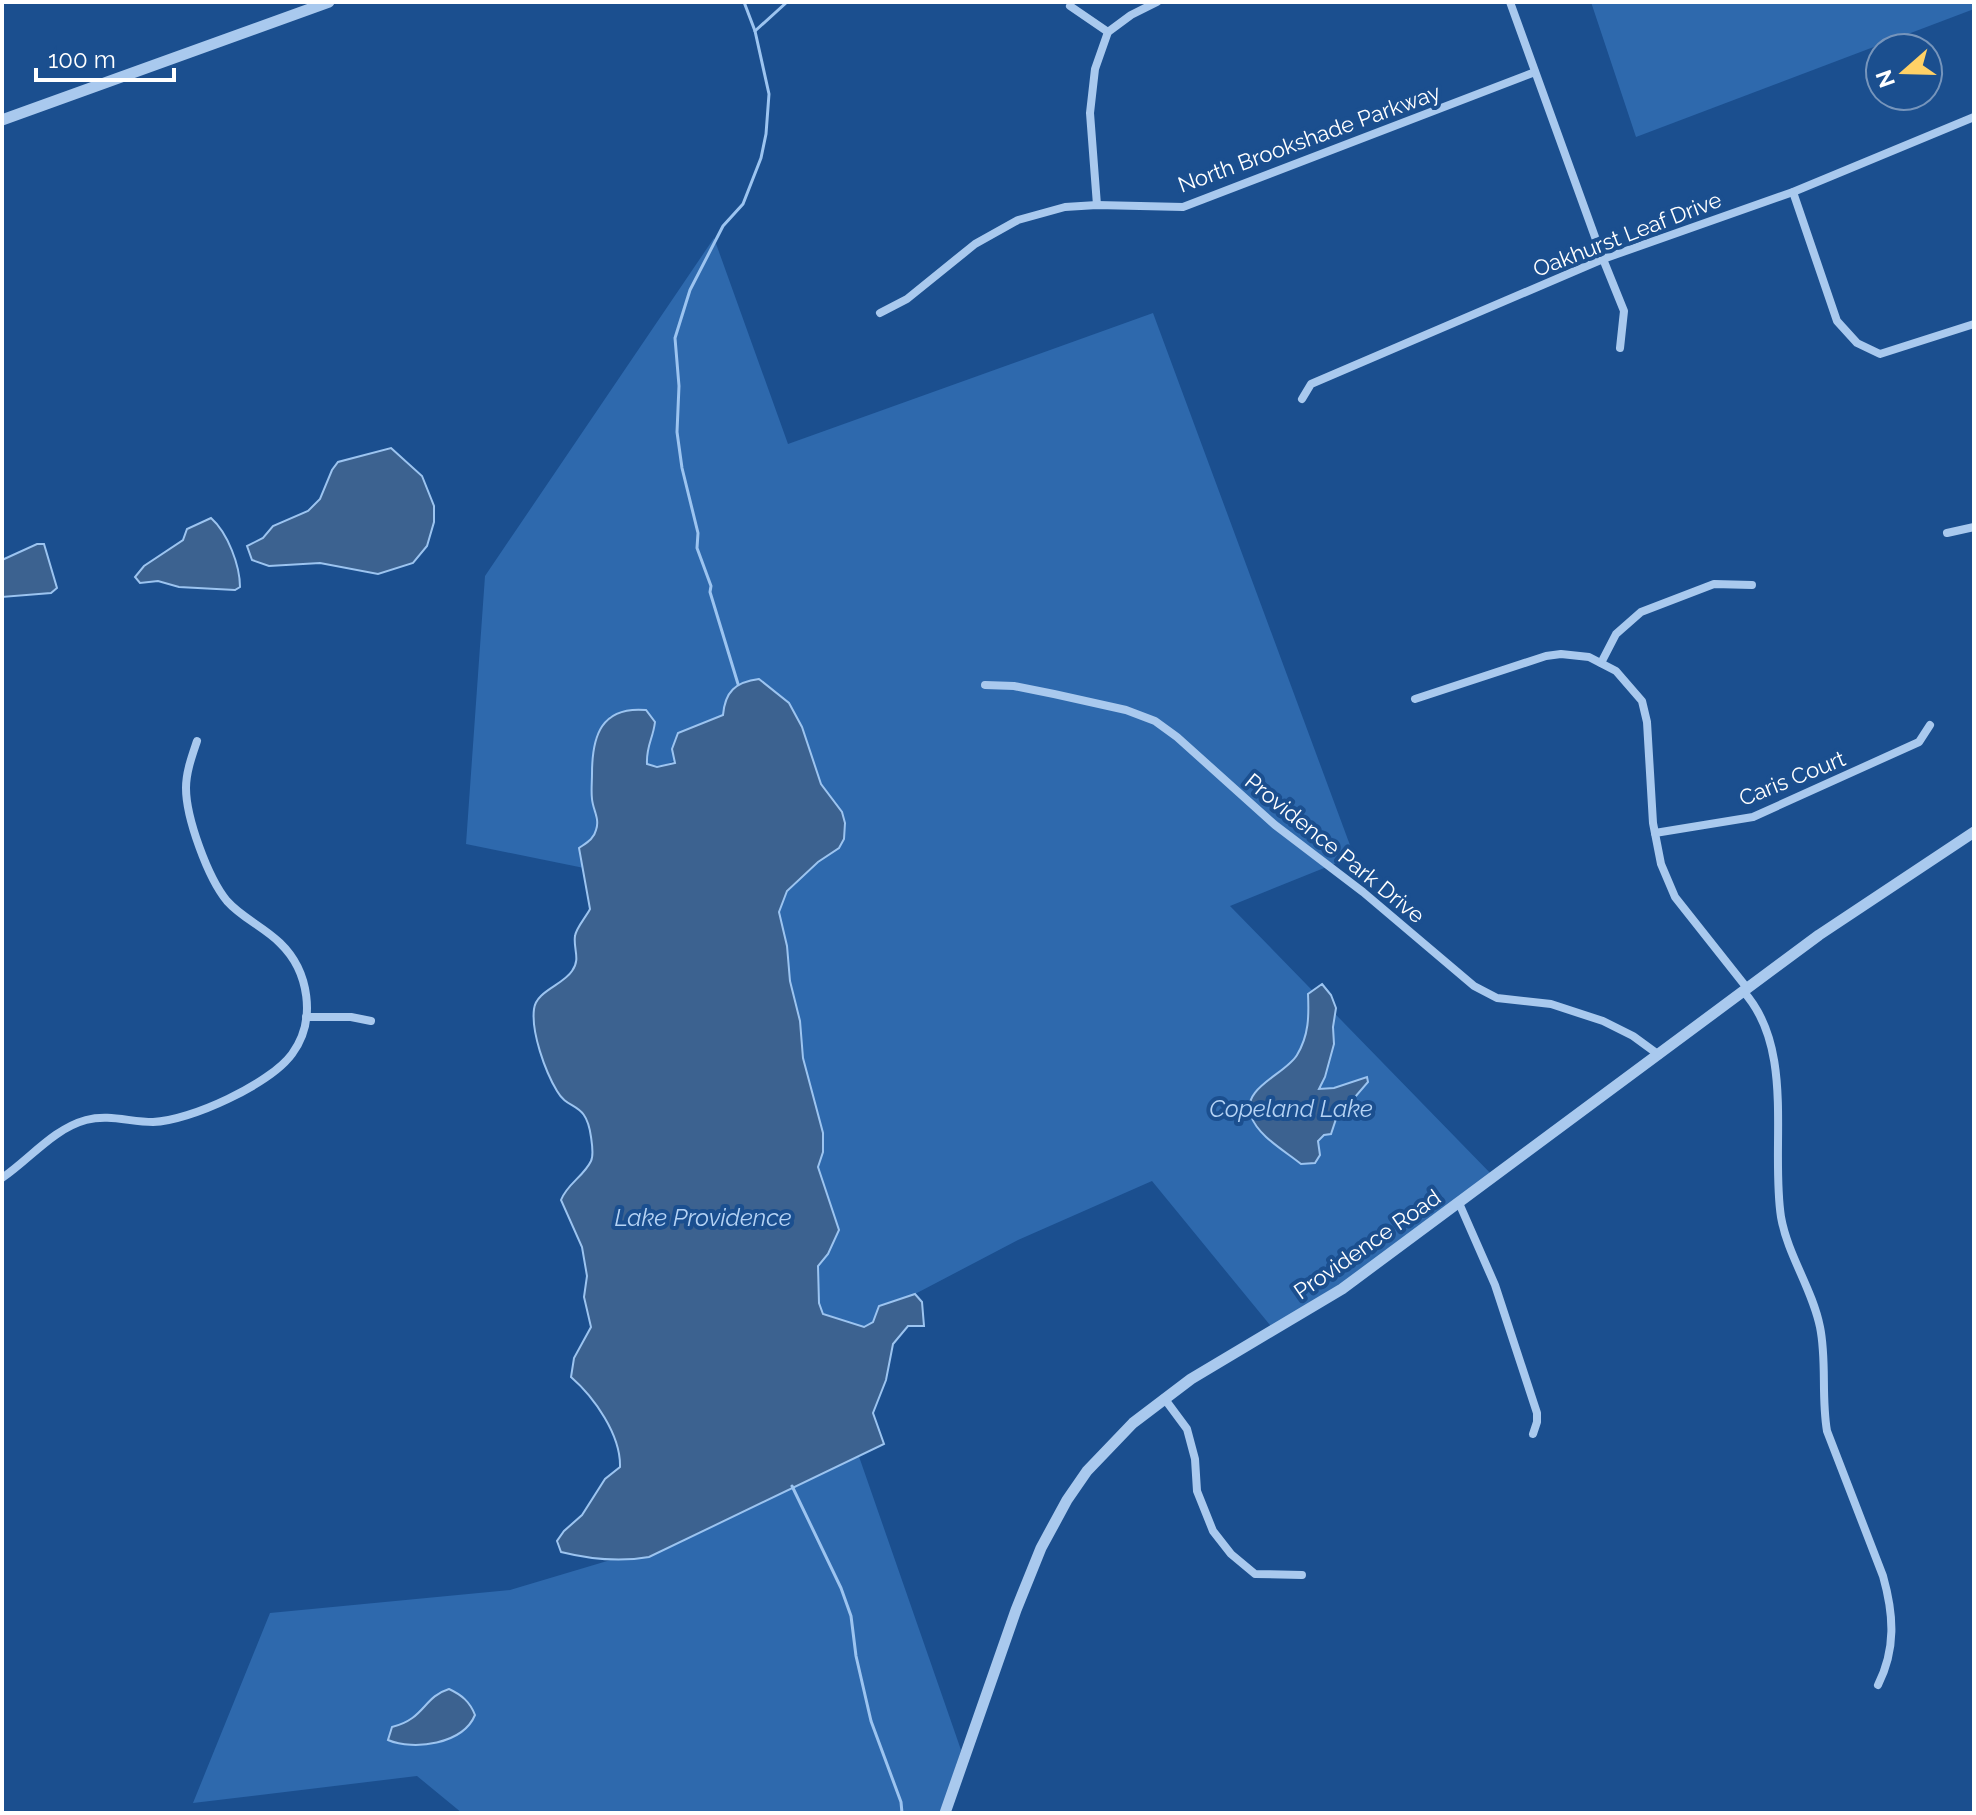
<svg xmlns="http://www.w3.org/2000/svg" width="1976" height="1815" viewBox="0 0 1976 1815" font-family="Raleway,sans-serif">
<rect width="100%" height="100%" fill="#1b4f8f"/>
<g fill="#2e69ad">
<path d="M1591 2H1974V9L1636 137Z"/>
<path d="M714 238 788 444 1153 313 1354 856 1230 906 1495 1178 1274 1330 1152 1181 1018 1240 915 1294C894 1298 882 1317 864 1327L822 1313 819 1303 818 1266 828 1254 839 1230 818 1166 823 1152V1133L803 1058 800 1021 790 981 787 946 779 912 787 891 818 862 839 848 842 812 821 784 802 727 789 703H724L723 715C694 729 684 774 647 764L646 747 654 732 610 716C606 723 598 730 596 737 593 751 590 785 592 800 595 825 605 830 579 848L584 868 466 844 485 576Z"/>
<path d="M855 1445 961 1750 941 1813H462L417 1776 193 1803 270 1613 510 1590 644 1550 767 1499Z"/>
</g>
<g fill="#3c6290" stroke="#9cc4f0" stroke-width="2">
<path d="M391 448 422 476 434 506V522L427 546 413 563 378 574 320 563 269 566 252 560 247 546 263 538 273 526 308 511 320 499 332 470 338 462Z"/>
<path d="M211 518C228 533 240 566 240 587L235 590 179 587 158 581 140 583 135 577 144 566 183 540 187 529Z"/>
<path d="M37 544H44L57 588 51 593 2 597V560Z"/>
<path d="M759 679 789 703 802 727 821 784 842 812 845 823 844 839 839 848 818 862 787 891 779 912 787 946 790 981 800 1021 803 1058 823 1133V1152L818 1167 839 1230 828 1254 818 1266 819 1303 823 1314 864 1327 873 1322 879 1306 915 1294 922 1302 924 1326H908L893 1344 886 1380 873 1413 884 1444 649 1557C621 1562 589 1559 561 1552L557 1541 564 1531 582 1515 605 1479 620 1467C621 1435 594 1397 571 1377L574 1358 591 1327 584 1297 587 1276 582 1247 561 1200C567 1184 584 1176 591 1161 594 1155 592 1144 591 1137 586 1100 569 1112 557 1091 545 1071 531 1032 534 1009 536 991 563 985 572 971 581 959 573 949 575 936 576 928 586 917 590 909L579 848C586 843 594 839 596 830 600 819 593 810 592 799 591 791 592 782 592 774 592 736 601 706 646 710L655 722C653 739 646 746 647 764L657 767 675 763 672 749 678 733 723 715C725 692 735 682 759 679Z"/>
<path d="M1322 984 1331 995 1336 1008 1333 1027 1334 1044 1325 1077 1319 1089 1334 1088 1367 1077 1368 1082 1336 1119 1331 1134 1324 1135 1318 1141 1320 1155 1315 1163 1301 1164C1285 1151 1258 1136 1251 1116 1240 1088 1286 1074 1297 1055 1309 1035 1309 1016 1308 994Z"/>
<path d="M449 1689C462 1695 470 1702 475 1715 463 1744 414 1751 388 1740L392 1727C425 1719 423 1697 449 1689Z"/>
</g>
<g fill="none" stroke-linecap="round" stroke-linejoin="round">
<g stroke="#9cc4f0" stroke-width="3">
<path d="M755 31 787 2"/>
<path d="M738 684 710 592 711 586 697 548 698 533 682 468 677 432 679 386 675 338 690 290 723 226 743 204 761 158 766 134 769 94 755 31 744 2"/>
<path d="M792 1486 841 1588 851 1616 856 1656 871 1721 901 1802 902 1813"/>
</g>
<g stroke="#a9c9ee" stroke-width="8">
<path d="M1510 2 1603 259 1624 311 1620 348"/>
<path d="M1070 6 1108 32"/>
<path d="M1793 192 1837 321 1857 343 1880 354 1974 324"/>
<path d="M1097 205 1090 113 1095 69 1108 32 1131 15 1157 2"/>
<path d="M880 313 907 299 975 244 1018 220 1065 207 1097 205 1183 207 1535 72"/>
<path d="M1302 399 1311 384 1603 259 1793 192 1974 117"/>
<path d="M1947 533 1974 527"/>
<path d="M1601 663 1616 634 1641 612 1714 584 1752 585"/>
<path d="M985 685 1014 686 1054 694 1126 710 1155 721 1177 737 1275 825 1363 892 1474 986 1497 998 1551 1004 1603 1021 1633 1036 1659 1055"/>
<path d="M1415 699 1546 656 1561 654 1589 657 1616 671 1642 701 1647 722 1653 823 1661 864 1675 897 1747 988"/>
<path d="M1655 833 1753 817 1919 742 1930 725"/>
<path d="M1743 991C1796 1049 1770 1146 1781 1217 1788 1256 1812 1288 1820 1327 1827 1361 1821 1396 1827 1431L1883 1576C1894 1615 1896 1649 1878 1685"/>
<path d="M306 1017H351L371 1021"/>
<path d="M2 1178C30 1159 53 1129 86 1120 109 1114 130 1122 153 1122 190 1121 270 1084 292 1054 317 1020 309 971 280 943 264 927 242 918 227 901 208 878 186 818 186 788 186 772 192 756 197 741"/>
<path d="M1459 1203 1495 1285 1537 1413V1422L1533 1434"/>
<path d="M1164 1398 1187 1429 1195 1459 1197 1491 1213 1531 1231 1554 1255 1574 1302 1575"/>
</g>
<g stroke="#a9c9ee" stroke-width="11">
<path d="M2 120 329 2"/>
<path d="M945 1813 1016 1610 1041 1548 1067 1500 1087 1471 1133 1423 1191 1379 1342 1289 1819 935 1974 832"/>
</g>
</g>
<g text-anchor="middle" stroke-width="8" stroke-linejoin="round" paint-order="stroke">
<g font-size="22" fill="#fff" stroke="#1b4f8f">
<text transform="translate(1309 138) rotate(-20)" y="8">North Brookshade Parkway</text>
<text transform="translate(1627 234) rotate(-21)" y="8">Oakhurst Leaf Drive</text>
<text transform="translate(1792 778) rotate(-22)" y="8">Caris Court</text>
<text transform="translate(1335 848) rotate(39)" y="8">Providence Park Drive</text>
<text transform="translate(1367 1244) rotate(-35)" y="8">Providence Road</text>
</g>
<g font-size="24" font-style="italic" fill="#b5d3f5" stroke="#1b4f8f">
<text x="1291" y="1117">Copeland Lake</text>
<text x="703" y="1226">Lake Providence</text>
</g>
</g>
<rect width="1976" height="1815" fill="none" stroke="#ffffff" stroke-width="8"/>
<g transform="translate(1904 72) rotate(250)"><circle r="38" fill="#1b4f8f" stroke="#7695bc" stroke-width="2"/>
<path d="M0-6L14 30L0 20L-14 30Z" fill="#ffd166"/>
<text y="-12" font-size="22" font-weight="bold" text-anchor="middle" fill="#ffffff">N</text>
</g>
<path d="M36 68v12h138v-12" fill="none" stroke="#ffffff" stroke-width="4"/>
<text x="48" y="68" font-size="24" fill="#ffffff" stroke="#1b4f8f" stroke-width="6" paint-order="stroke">100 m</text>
</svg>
